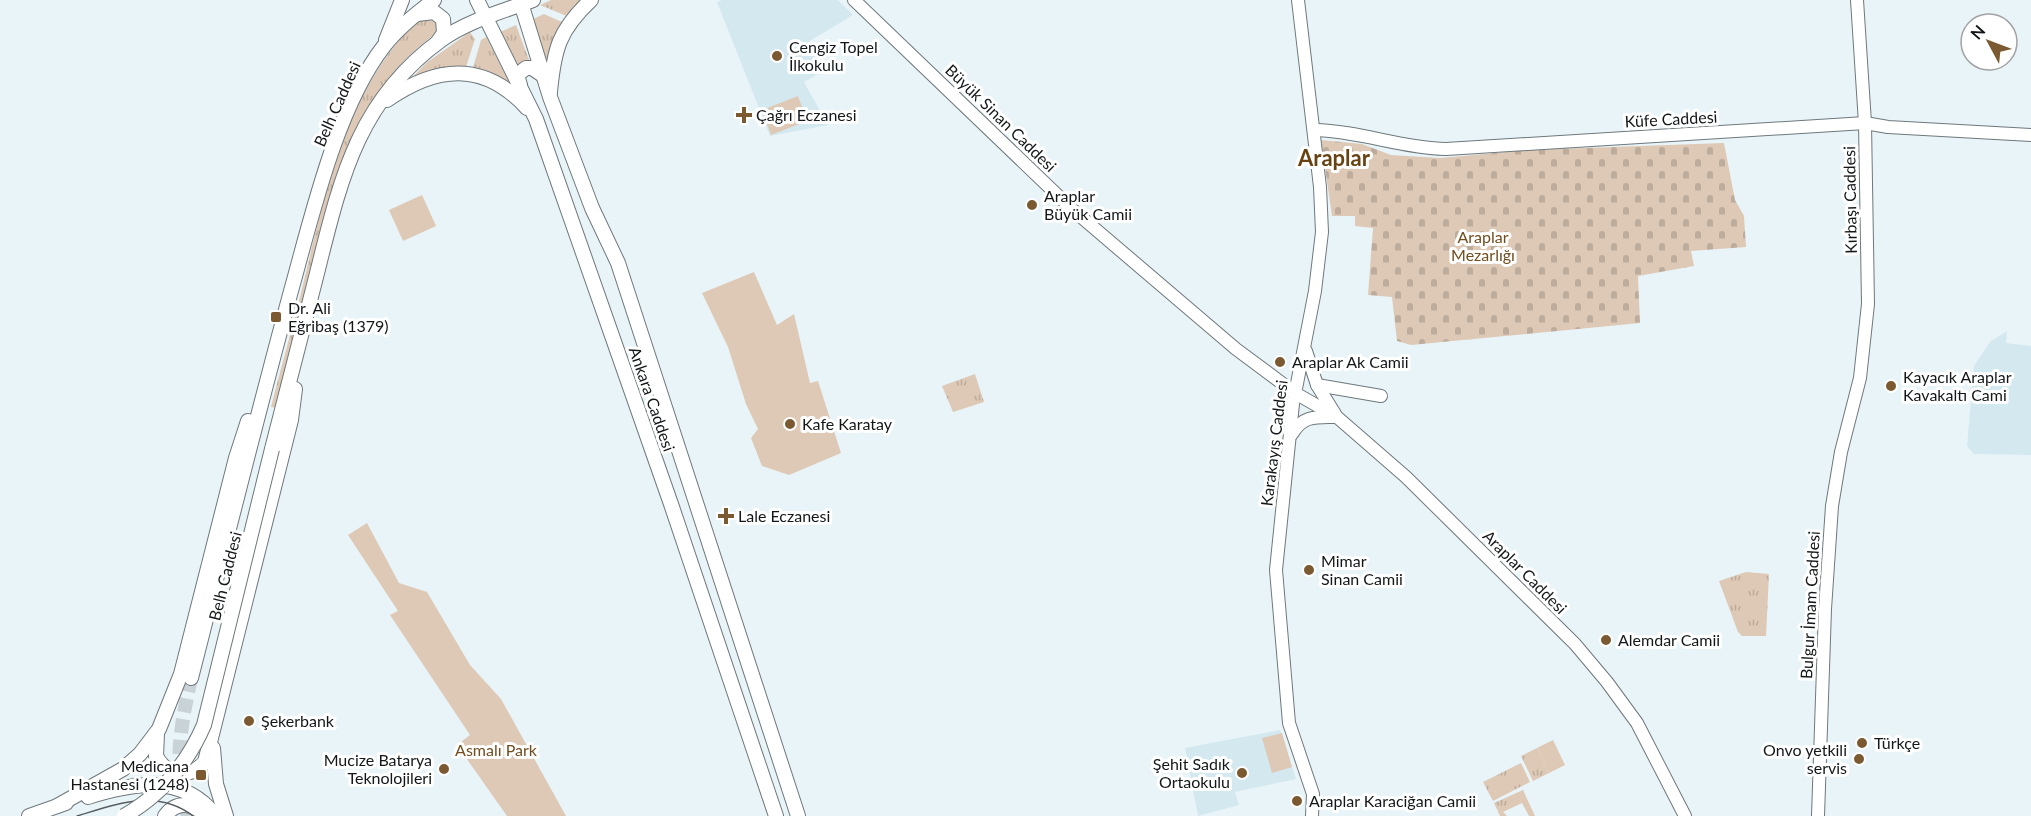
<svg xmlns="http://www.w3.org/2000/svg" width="2031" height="816" viewBox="0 0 2031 816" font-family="Lato,sans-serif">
<defs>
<pattern id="grass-tufts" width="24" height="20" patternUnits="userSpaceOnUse" patternTransform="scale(1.5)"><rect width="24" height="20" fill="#ddc9b5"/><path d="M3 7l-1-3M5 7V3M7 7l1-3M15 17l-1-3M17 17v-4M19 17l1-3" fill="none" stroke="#bdac9b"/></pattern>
<pattern id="cemetery-stones" width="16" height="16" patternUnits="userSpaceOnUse" patternTransform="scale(1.5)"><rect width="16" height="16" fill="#ddc9b5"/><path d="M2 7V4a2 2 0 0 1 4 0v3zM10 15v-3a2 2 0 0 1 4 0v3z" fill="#bdac9b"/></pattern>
</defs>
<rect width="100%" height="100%" fill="#e9f4f8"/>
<g fill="#d4e8f0">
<path d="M722 0H838L853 15 808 42 825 70 804 82 828 125 770 136 717 2Z"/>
<path d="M2007 331 2006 343 2031 346V455L1974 454 1967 446 1974 366 1990 342Z"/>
<path d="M1280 730 1296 779 1235 792 1239 805 1198 816 1185 748Z"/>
</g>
<g fill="url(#grass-tufts)">
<path d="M551 0H587L569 17 540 5Z"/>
<path d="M544 14 564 23 548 65 533 19Z"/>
<path d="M423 16 438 18 439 31C354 92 331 189 309 284 299 325 289 367 278 408L271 407C280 371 290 336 299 301 323 204 345 85 423 16Z"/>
<path d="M516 25 529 60 517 66 500 32Z"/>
<path d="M470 32 475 39 465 70 411 79 426 63Z"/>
<path d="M486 37 512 88 472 71 481 40Z"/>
<path d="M975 374 984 402 953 412 942 386Z"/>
<path d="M1746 572 1769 574 1766 636H1742L1738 632 1719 581Z"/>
<path d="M1537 748 1549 773 1533 781 1521 756Z"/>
<path d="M1521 763 1530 782 1493 801 1483 782Z"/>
<path d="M1523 790 1535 816H1529L1522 803 1503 812 1507 816H1500L1494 803Z"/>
</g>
<path fill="url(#cemetery-stones)" d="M1321 140 1362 144 1391 155 1440 158 1528 150 1724 143 1735 200 1744 216 1746 247 1691 251 1694 266 1638 276 1640 323 1411 345 1397 341 1392 297 1368 295 1373 228 1355 226V216H1332Z"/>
<g fill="#ddc9b5">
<path d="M798 96 807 121 771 135 762 110Z"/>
<path d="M422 195 436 226 403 241 389 210Z"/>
<path d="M754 272 777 325 794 314 810 383 818 381 841 453 789 475 762 466 751 438 758 429 746 404 728 347 702 293Z"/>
<path d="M367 523 399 583 427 592 470 665 501 699 566 816H507L457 745 470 735 390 615 398 611 348 535Z"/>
<path d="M1282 733 1292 767 1272 773 1262 738Z"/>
<path d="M1553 740 1565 765 1549 773 1537 748Z"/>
</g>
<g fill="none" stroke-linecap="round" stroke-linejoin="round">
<path stroke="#c9d3d7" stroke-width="14" stroke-dasharray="14 7" stroke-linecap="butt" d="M188 816C172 769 181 725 191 678"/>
<g stroke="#6e787c" stroke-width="14">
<g id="secondary">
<path d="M854 0 1073 210 1236 349 1295 393 1337 417 1406 477 1575 644 1607 682 1637 723 1685 816"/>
<path d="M1298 0 1320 187 1322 232 1315 291 1293 404 1276 570 1289 723 1313 794 1312 816"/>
<path d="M1314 130C1360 131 1401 148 1446 149L1865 123 1888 127 2031 135"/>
<path d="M1306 351 1317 385 1335 414"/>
<path d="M1317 385 1381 396"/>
<path d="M1292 434C1303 415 1316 417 1336 417"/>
<path d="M1818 816 1825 609 1832 506 1841 452 1860 378 1868 304 1865 123 1857 0"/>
</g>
</g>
<g stroke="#6e787c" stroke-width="16">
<g id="primary">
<path d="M477 0 536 119 671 504 776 816"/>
<path d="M520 0 550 97 592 208 618 263 798 816"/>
<path d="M417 14 434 12 443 19 444 33 437 43"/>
<path d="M386 40 402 0"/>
<path d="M520 85 517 75 526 68H532L541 74"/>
<path d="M550 92C554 49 559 30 591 0"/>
<path d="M387 100C436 66 483 60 527 108"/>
<path d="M272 449C286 394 300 340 314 285 339 187 354 103 441 40 469 20 502 12 533 0"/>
<path d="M191 678C224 549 256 420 291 291 312 216 336 108 384 46 398 28 416 14 434 0"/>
<path d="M157 734 156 756C166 776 190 779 205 762L291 420 295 389"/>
<path d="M213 748 216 784 226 816"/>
<path d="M88 797C132 783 183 773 216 816"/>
<path d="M57 806 123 769 140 754 159 729 181 674 236 458 248 421"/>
<path d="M29 816 66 803"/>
<path d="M165 816C177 800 193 803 206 816"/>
</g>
</g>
<use href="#secondary" stroke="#fff" stroke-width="12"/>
<use href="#primary" stroke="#fff" stroke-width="14"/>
<path stroke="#575e60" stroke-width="1.5" d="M77 816C117 804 157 788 193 816"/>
<g stroke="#6e787c" stroke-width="16" stroke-linecap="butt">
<path id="primary-bridge" d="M124 816C161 795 187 764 204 725L272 449"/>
</g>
<use href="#primary-bridge" stroke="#fff" stroke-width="14"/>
</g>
<g fill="#7b5931" stroke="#fff" stroke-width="2">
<circle cx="777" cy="56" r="6"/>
<path d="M741 106h6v6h6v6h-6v6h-6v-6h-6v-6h6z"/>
<circle cx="1032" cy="205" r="6"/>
<rect x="270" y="311" width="12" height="12" rx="3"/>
<circle cx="1280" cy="362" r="6"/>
<circle cx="1891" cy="386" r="6"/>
<circle cx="790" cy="424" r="6"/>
<path d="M723 507h6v6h6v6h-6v6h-6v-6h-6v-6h6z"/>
<circle cx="1309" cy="570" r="6"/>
<circle cx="1606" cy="640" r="6"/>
<circle cx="249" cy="721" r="6"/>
<circle cx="1862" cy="743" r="6"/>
<circle cx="1859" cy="759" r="6"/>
<circle cx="444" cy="769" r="6"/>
<circle cx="1242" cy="773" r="6"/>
<rect x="195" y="769" width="12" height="12" rx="3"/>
<circle cx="1297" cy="801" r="6"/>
</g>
<g text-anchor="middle" stroke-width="6" stroke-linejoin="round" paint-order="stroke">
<g font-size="16" fill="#131719" stroke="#fff" text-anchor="start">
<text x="789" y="53">Cengiz Topel<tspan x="789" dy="18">İlkokulu</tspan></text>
<text x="756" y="121">Çağrı Eczanesi</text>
<text x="1044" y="202">Araplar<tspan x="1044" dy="18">Büyük Camii</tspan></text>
<text x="288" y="314">Dr. Ali<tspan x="288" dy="18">Eğribaş (1379)</tspan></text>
<text x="1292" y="368">Araplar Ak Camii</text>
<text x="1903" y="383">Kayacık Araplar<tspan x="1903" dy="18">Kavakaltı Cami</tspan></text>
<text x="802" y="430">Kafe Karatay</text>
<text x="738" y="522">Lale Eczanesi</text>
<text x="1321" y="567">Mimar<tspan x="1321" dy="18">Sinan Camii</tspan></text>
<text x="1618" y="646">Alemdar Camii</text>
<text x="261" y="727">Şekerbank</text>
<text x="1874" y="749">Türkçe</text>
<text x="1847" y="756" text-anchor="end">Onvo yetkili<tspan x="1847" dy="18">servis</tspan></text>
<text x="432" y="766" text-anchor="end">Mucize Batarya<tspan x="432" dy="18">Teknolojileri</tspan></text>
<text x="1230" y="770" text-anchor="end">Şehit Sadık<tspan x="1230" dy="18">Ortaokulu</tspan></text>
<text x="189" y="772" text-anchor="end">Medicana<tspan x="189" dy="18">Hastanesi (1248)</tspan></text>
<text x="1309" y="807">Araplar Karaciğan Camii</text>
</g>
<g font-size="16" fill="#131719" stroke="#fff">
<text transform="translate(337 104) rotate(-66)" y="6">Belh Caddesi</text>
<text transform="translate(1001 118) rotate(44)" y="6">Büyük Sinan Caddesi</text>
<text transform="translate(1671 119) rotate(-3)" y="6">Küfe Caddesi</text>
<text transform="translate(1850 200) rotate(-91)" y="6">Kırbaşı Caddesi</text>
<text transform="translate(652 399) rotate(71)" y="6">Ankara Caddesi</text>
<text transform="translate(1274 443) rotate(-83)" y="6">Karakayış Caddesi</text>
<text transform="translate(1525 572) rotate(45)" y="6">Araplar Caddesi</text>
<text transform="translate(225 576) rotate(-76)" y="6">Belh Caddesi</text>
<text transform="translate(1810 605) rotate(-87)" y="6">Bulgur İmam Caddesi</text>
</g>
<g font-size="16" fill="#724d1e" stroke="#fff">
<text x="1483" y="243">Araplar<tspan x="1483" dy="18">Mezarlığı</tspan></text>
<text x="496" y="756">Asmalı Park</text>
</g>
<g font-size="22" font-weight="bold" fill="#674312" stroke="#fff">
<text x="1334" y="166">Araplar</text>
</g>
</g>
<g transform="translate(1989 42) rotate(311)"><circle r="28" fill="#ffffff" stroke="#a1a2a3" stroke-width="1.5"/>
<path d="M0-4.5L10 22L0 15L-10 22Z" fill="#7b5931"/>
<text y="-9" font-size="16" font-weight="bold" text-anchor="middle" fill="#131719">N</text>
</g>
</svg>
